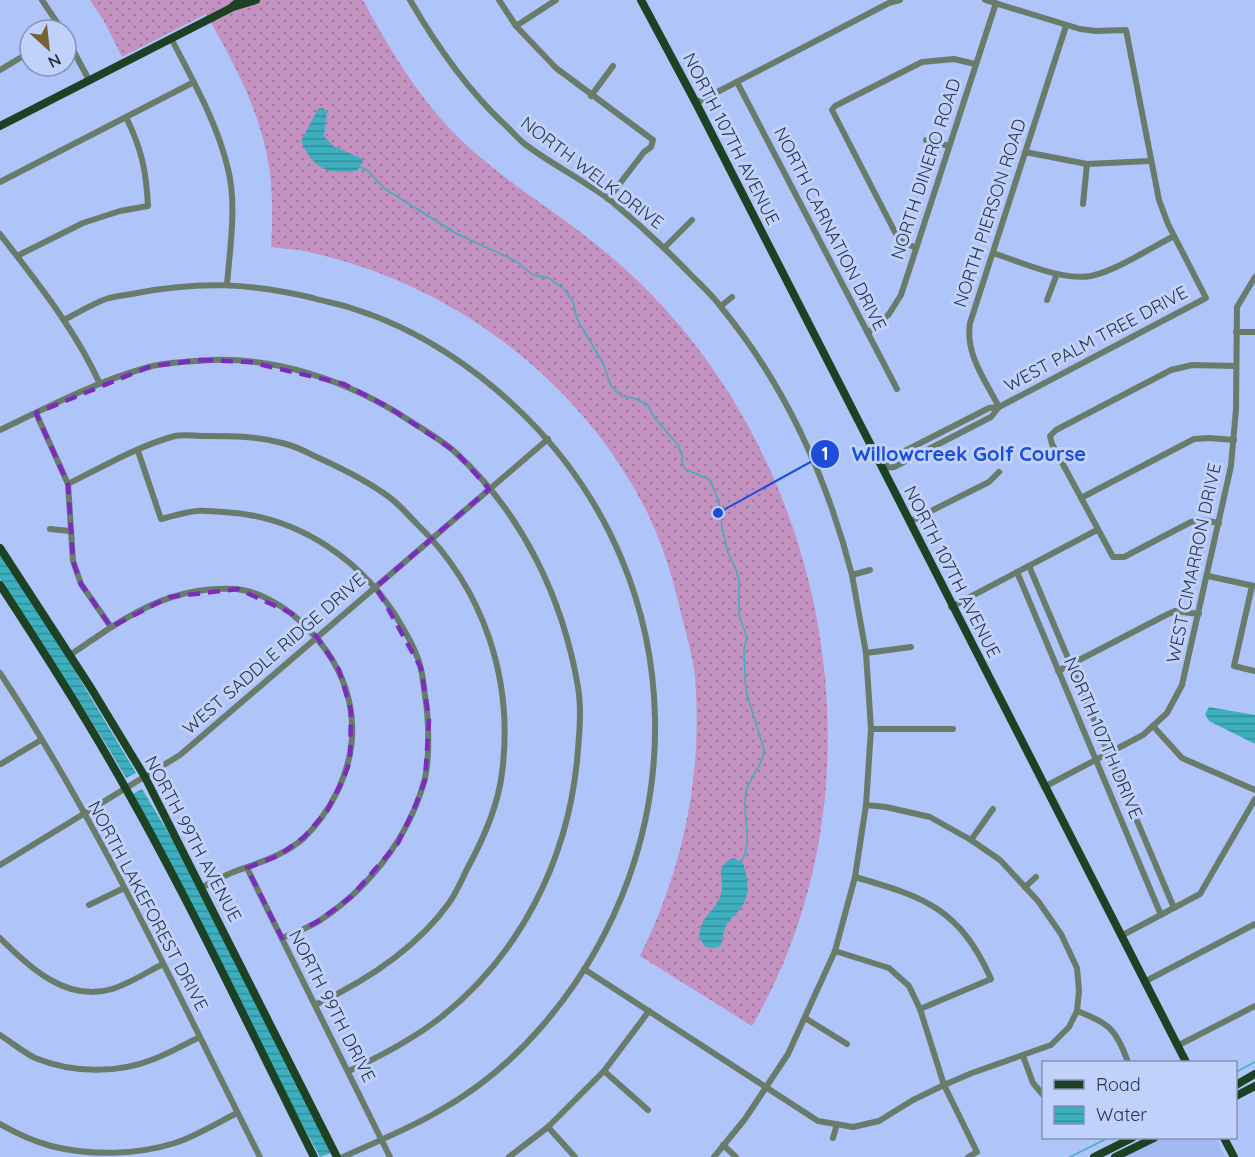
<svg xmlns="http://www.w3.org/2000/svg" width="1255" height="1157" viewBox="0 0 1255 1157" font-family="Quicksand,sans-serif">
<defs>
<pattern id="grass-dots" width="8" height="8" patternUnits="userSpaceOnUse" patternTransform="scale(1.5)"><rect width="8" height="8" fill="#c392c1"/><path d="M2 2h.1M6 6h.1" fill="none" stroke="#9f789f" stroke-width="1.8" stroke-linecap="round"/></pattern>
<pattern id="water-rules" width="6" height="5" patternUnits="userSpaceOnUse" patternTransform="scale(1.5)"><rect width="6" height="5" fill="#3eafbe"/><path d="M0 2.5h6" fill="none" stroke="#348f9c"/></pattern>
</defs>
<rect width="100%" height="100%" fill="#afc4f9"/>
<path fill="#a1b8f3" d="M1161 1138H1215L1225 1157H1123Z"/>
<path fill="url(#grass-dots)" d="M90 0H363C389 49 420 100 460 139 495 173 536 199 575 228 607 252 638 279 665 309 838 499 883 802 752 1026L640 956C683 870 703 774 695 677 693 656 686 634 681 613 673 578 662 542 646 510 580 380 454 285 313 253 300 249 285 249 271 247 273 216 273 185 267 155 257 105 231 57 206 14L122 57 104 21Z"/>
<g fill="url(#water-rules)">
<path d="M323 108 327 112 324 136 333 146 361 158 363 162 357 171C327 174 314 170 301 141L318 109Z"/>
<path d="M0 554 66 656 136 773 126 778 106 744 0 579Z"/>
<path d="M1209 707 1255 715V744L1209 721 1205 714Z"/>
<path d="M142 789 174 842 331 1153 320 1157 290 1102 133 794Z"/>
<path d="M733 858 743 863C748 879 751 895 740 909 735 915 728 920 725 928 720 940 727 951 706 947 702 942 698 938 700 931 702 916 717 909 721 894 726 877 712 869 733 858Z"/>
</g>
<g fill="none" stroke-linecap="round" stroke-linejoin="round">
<g stroke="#3eafbe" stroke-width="1.5">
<path d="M361 167 368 171 385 189 457 234 516 261 533 275 549 278 565 290 573 302 577 319 603 363 611 386 620 395 636 399 648 405 654 417 678 445 682 455V463L685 469 710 480 719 501 722 528 728 553 735 567 739 580V615L747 638 744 649 745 680 747 695 764 749C763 766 750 776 746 792 741 816 754 838 742 861"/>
<path d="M1236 1072 1255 1062"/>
<path d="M1070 1157 1108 1138"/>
</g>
<g stroke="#697c6b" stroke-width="6">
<path d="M42 0 62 30"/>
<path d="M410 0C436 45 465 87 503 123 511 130 518 139 526 145 553 165 583 180 610 200 639 224 667 250 693 277 703 287 713 296 721 307 785 385 827 478 852 575L870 570"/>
<path d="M499 0 516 26 556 68 653 140 651 147 644 152 608 199"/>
<path d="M516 26 556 0"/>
<path d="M66 37 89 80"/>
<path d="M171 38C193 81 217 122 228 169 237 204 230 248 227 284"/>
<path d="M0 70 30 52"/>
<path d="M737 82 897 389"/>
<path d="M591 96 613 66"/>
<path d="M696 103 889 3 900 0"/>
<path d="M926 140 949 146"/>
<path d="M1025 152 1087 164 1150 161"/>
<path d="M0 182 194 82"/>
<path d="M1083 204 1087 164"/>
<path d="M0 234C36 281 75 329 100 384"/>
<path d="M664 248 692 220"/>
<path d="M916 248 899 240 832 110 835 106 922 62 954 59 975 64"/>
<path d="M993 253C1021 262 1062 281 1091 276 1115 271 1151 248 1174 236"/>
<path d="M17 256 83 223 120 211 148 206C146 170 142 150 126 117"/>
<path d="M1047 300 1057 274"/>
<path d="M721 306 732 297"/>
<path d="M64 320C78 313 93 303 109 298 117 296 127 295 137 293 200 281 250 283 313 298 326 302 341 304 354 309 419 329 479 370 527 418 694 586 696 847 543 1025 514 1059 478 1089 439 1111 409 1129 375 1142 343 1157"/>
<path d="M1236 332H1255"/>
<path d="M868 333 889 314 901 295 996 3"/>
<path d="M999 407C985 380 965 354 970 323L1066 26"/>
<path d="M36 413 68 484 73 561 81 584 111 627"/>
<path d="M0 430C48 407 97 381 149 367 164 363 182 362 198 361 271 354 350 381 410 421 426 431 443 441 456 453 523 514 563 599 578 687 582 711 579 737 577 761 567 861 520 955 440 1018 412 1040 381 1056 349 1071"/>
<path d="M138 451 161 519C173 516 185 512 197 511 205 510 215 512 224 512 300 516 366 562 403 628 410 640 418 655 421 669 423 678 424 687 425 696 429 718 430 761 424 782 408 839 368 889 319 921 308 928 294 933 282 938"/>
<path d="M883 468 889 459 989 408 999 407 1206 298 1168 224 1159 200 1126 30 1096 31 1080 29 985 0"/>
<path d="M883 468 894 467 991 417 999 407"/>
<path d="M68 484C102 467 138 446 175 436 183 434 194 436 204 436 232 436 258 436 286 444 298 447 310 454 321 459 345 470 369 482 389 497 400 505 408 515 417 524 484 589 514 680 502 773 498 806 483 840 467 869 462 880 456 893 449 903 416 949 366 981 315 1005"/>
<path d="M1081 498 1194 439 1209 438 1234 440"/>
<path d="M909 522 989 482 999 472"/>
<path d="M1219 523 1202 520 1191 522 1124 557H1113L1052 444 1050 436 1056 430 1171 370 1192 365 1236 366"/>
<path d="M50 529 70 531"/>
<path d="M1029 566 1174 908"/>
<path d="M1017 572 1161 915"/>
<path d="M1208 576 1254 586"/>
<path d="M1252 586 1234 666 1255 671"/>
<path d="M951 607 1097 530"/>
<path d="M866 653 911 647"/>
<path d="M70 655C123 619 167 585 236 589 258 591 284 606 300 621 351 668 368 730 336 794 328 810 317 825 304 838 282 857 257 863 231 873 221 877 212 883 202 887"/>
<path d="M1058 671 1166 615 1175 611 1199 614"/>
<path d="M0 673C101 826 177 994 260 1157"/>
<path d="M1153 726 1182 758 1255 790"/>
<path d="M871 729H953"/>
<path d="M1 764 41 740"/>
<path d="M1044 787 1143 735 1167 713 1182 685 1231 466 1236 409 1237 307 1255 277"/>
<path d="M971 840 993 809"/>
<path d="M0 865 180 755 548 439"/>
<path d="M247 868 390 1157"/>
<path d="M855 877C925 897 960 909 991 979L920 1009"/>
<path d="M1025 887 1036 877"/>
<path d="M89 905 124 888"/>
<path d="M1121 936 1200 894 1255 799"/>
<path d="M0 938C29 967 67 1003 112 989 129 984 147 972 163 964"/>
<path d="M835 951 889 968 909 986 920 1009 944 1085 977 1152 968 1157"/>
<path d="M584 969 818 1121 853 1127 879 1121 913 1100 944 1085 972 1073 1051 1045 1069 1027 1077 1011 1079 991 1077 968 1061 934 1038 901 1000 860 971 840 930 817 886 807 866 805"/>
<path d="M1144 982 1255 924"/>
<path d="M1077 1011C1109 1023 1116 1029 1128 1062"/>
<path d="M805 1018 847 1044"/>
<path d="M0 1035C11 1042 23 1052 35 1058 72 1073 117 1074 154 1059 170 1053 185 1044 200 1037"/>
<path d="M1177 1046 1255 1006"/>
<path d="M1023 1056 1033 1083 1044 1096"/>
<path d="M604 1071 648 1110"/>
<path d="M0 1124C16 1133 33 1141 51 1146 90 1156 137 1155 175 1143 196 1136 217 1123 237 1113"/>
<path d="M548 1127 575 1157"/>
<path d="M833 1138 837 1124"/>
<path d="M723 1145 736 1157"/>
<path d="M509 1157 548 1127 604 1071 649 1011"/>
<path d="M714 1157 745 1119 788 1054 835 951 855 877 866 805 871 729 866 653 852 575"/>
</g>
<g stroke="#1d4123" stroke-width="8">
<path d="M641 0 696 103 1186 1062"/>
<path d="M233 7 256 0"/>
<path d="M0 126 231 8 240 0"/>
<path d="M0 548 91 688 145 777 337 1157"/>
<path d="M0 585C44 652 87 719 126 789 194 909 252 1034 314 1157"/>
<path d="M1236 1085 1255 1074"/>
<path d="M1236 1096 1255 1086"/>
<path d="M1224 1138 1234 1157"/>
<path d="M1094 1157 1132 1138"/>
<path d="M1115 1157 1154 1138"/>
</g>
</g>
<path fill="none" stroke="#7b2cbf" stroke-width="4.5" stroke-dasharray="12 8" stroke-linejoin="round" d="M201 360 250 362 344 384 390 408 456 452 489 489 376 587 421 668 429 720 425 780 414 809 398 843 351 897 317 922 282 938 247 868 280 855 304 837 327 811 343 780 350 761 351 710 339 670 317 637 291 613 238 589 169 597 111 627 81 584 73 561 68 484 36 413 151 366Z"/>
<g text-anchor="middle" stroke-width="6" stroke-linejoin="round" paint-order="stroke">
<g font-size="18" fill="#2b3449" stroke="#c0d1fc">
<text transform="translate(731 139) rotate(63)" y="6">NORTH 107TH AVENUE</text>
<text transform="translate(926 169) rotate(-72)" y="6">NORTH DINERO ROAD</text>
<text transform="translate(592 173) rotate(37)" y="6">NORTH WELK DRIVE</text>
<text transform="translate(990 213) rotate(-72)" y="6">NORTH PIERSON ROAD</text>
<text transform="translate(830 229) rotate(63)" y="6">NORTH CARNATION DRIVE</text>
<text transform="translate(1096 339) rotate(-28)" y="6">WEST PALM TREE DRIVE</text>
<text transform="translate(1194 563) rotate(-78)" y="6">WEST CIMARRON DRIVE</text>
<text transform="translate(952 572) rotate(63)" y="6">NORTH 107TH AVENUE</text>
<text transform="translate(274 654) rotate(-41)" y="6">WEST SADDLE RIDGE DRIVE</text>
<text transform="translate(1103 738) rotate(67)" y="6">NORTH 107TH DRIVE</text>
<text transform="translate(193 839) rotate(62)" y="6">NORTH 99TH AVENUE</text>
<text transform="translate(148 906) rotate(62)" y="6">NORTH LAKEFOREST DRIVE</text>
<text transform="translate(332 1006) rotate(63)" y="6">NORTH 99TH DRIVE</text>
</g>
</g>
<path fill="none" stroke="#1d4ed8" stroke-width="2" d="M718 513L825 454"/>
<g fill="#1d4ed8" stroke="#c0d1fc" stroke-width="2">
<circle cx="718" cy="513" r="6"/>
<circle cx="825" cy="454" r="15"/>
</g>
<g font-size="18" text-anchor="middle" font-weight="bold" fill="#fff">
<text x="825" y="460">1</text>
</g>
<g font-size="20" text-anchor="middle" font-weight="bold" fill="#1d4ed8" stroke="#c0d1fc" stroke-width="6" stroke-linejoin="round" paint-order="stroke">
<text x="969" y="461">Willowcreek Golf Course</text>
</g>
<rect x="1042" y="1061" width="195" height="78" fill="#c0d1fc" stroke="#8492b4" stroke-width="1.5"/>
<rect x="1054" y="1080" width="30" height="9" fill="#1d4123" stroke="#8492b4" stroke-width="1.5"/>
<text x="1096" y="1091" font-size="18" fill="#2b3449">Road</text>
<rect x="1054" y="1106" width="30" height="18" fill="url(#water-rules)" stroke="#8492b4" stroke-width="1.5"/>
<text x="1096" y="1121" font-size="18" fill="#2b3449">Water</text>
<g transform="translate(48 48) rotate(153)"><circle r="28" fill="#c0d1fc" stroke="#8492b4" stroke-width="1.5"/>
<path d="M0-4.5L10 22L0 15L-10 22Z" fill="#766231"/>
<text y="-9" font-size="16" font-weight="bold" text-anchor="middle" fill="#2b3449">N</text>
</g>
</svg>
